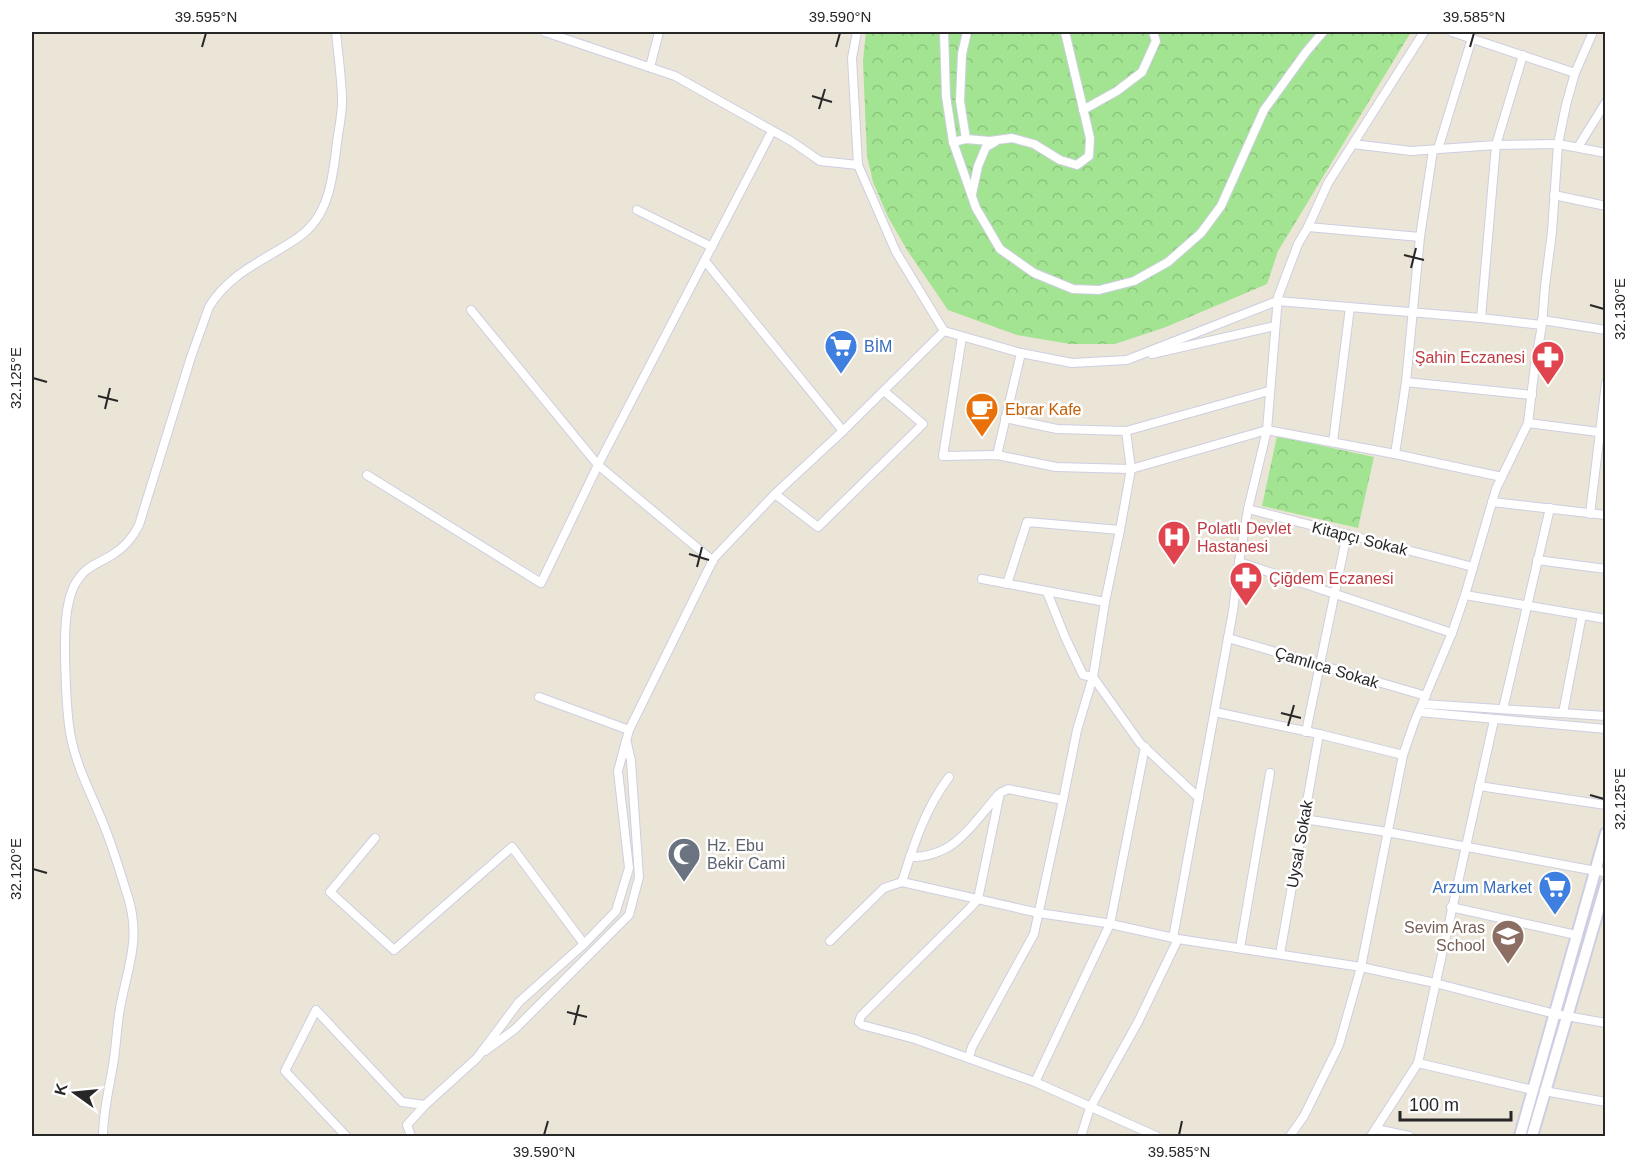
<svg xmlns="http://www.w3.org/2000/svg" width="1637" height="1168" viewBox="0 0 1637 1168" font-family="Arial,sans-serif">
<defs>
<pattern id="forest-crowns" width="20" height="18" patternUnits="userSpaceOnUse" patternTransform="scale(1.5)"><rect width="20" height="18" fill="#a2e491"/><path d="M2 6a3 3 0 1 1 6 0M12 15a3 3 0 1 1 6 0" fill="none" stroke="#8cc47d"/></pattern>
</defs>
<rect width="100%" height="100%" fill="#ebe5d8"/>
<g fill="url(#forest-crowns)">
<path d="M866 32H1411L1278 251 1267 284 1166 327 1115 344H1070L1017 335 948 310 907 250 888 217 873 182 867 156 863 61Z"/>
<path d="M1277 436 1374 457 1358 528 1262 506Z"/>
</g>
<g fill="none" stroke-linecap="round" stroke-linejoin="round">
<g stroke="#cdcee1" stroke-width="10">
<g id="street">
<path d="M545 32 675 76 791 141 820 161 858 165"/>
<path d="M857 32 852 58 858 165 896 252 944 331 1021 353 1072 363 1127 360 1277 301 1481 318 1542 325"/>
<path d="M944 32 946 96 953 142 976 208 1000 249 1034 273 1073 289 1099 290 1134 281 1168 262 1201 233 1221 206 1264 110 1306 52 1323 32"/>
<path d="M1452 32 1575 73"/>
<path d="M650 67 659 32"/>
<path d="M1083 110 1117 91 1142 72 1156 41 1153 32"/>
<path d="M966 139 960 101 962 54 967 32"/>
<path d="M953 142 966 139 990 141 1012 138 1034 144 1060 160 1077 165 1089 156 1090 138 1065 32"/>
<path d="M1353 144 1411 151 1496 145 1558 144 1606 153"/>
<path d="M1578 147 1606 102"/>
<path d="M1438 149 1472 38"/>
<path d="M972 194 978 166 986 147 995 142"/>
<path d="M1554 195 1606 206"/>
<path d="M637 210 712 247"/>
<path d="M1308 227 1420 237"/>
<path d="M705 261 843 431"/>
<path d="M471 310 598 465 713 561"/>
<path d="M1481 318 1496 145 1523 55"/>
<path d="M1542 320 1606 330"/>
<path d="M962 337 943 456 997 455 1056 467 1131 469 1267 430 1395 454 1502 477"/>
<path d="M1152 354 1275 326"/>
<path d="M1406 382 1532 395"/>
<path d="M1005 418 1057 429 1126 431 1269 391"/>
<path d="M1528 423 1606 433"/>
<path d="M1333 442 1350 307"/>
<path d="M1395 454 1406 382 1420 237 1433 150"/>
<path d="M997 455 1021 353"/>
<path d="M367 475 541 583 598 465 772 131"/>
<path d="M775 494 818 527 923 424 884 391"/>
<path d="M1492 502 1606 515"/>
<path d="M1248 509 1473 567"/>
<path d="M1590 514 1606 383"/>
<path d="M1537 560 1606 569"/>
<path d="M1239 562 1452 633"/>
<path d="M982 579 1105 602"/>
<path d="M1007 584 1027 522 1120 530"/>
<path d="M1047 592 1065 637 1083 675 1093 677 1140 743 1199 798"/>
<path d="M1465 595 1606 619"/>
<path d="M1228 638 1426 696"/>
<path d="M539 697 629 730"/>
<path d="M1423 704 1606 716"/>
<path d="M1503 709 1550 508"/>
<path d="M1215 712 1319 734 1403 755"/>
<path d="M1419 712 1606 729"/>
<path d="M1563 713 1582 615"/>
<path d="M1306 732 1347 534"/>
<path d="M1479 786 1606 805"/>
<path d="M1063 800 1008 789 1000 793 978 899 970 908 861 1016 859 1022 862 1025 915 1039 1035 1082 1156 1136"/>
<path d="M1304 819 1387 832 1596 871 1606 872"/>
<path d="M375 838 330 892 394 950 512 847 584 944"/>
<path d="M910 857C955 857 971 826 998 795"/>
<path d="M902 882C914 844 925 809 949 777"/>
<path d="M1451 907 1576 935"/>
<path d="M1173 938 1233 611 1239 562 1248 509 1267 430 1278 297 1298 244 1308 227 1328 183 1424 32"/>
<path d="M830 941 884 888 902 882 1039 913 1106 923 1178 939 1361 967 1435 983 1555 1014 1606 1023"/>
<path d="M1240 948 1270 773"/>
<path d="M1280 954 1319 734"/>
<path d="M485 1051 515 1029 629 915 639 877 631 761 627 743"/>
<path d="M969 1057 972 1047 1034 934 1063 800 1077 730 1093 677 1105 602 1120 530 1131 469 1126 431"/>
<path d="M1418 1063 1533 1090"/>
<path d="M1035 1082 1110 924 1145 747"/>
<path d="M1544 1091 1606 1102"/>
<path d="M425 1105 477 1058 519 1002 584 944 616 911 629 868 618 771 629 730 714 558 775 494 843 431 944 331"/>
<path d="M1376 1129 1409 1136"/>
<path d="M103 1136C103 1111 110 1085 114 1059 116 1044 117 1029 119 1014 126 970 142 942 128 897 120 872 113 847 103 823 91 793 75 764 70 732 66 708 66 683 65 659 65 636 64 608 74 586 85 566 94 566 112 555 124 548 133 537 139 525L191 357 209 307C231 271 266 260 299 237 330 215 333 176 337 142 339 127 343 111 342 96 341 74 338 53 336 32"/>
<path d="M346 1136 285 1071 316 1010 402 1102 425 1105 407 1125 411 1136"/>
<path d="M1081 1136 1090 1108 1138 1022 1178 939"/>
<path d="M1290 1136 1304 1116 1339 1045 1361 967 1403 755 1414 723 1452 633 1465 595 1496 489 1528 423 1535 365 1542 325 1545 286 1552 232 1558 144 1566 105 1575 73 1593 32"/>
<path d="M1371 1136 1418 1063 1494 720"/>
</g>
</g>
<g stroke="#cdcee1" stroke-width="14">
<g id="secondary">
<path d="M1520 1136 1606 833"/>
<path d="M1532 1136 1606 884"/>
</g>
</g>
<use href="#street" stroke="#fff" stroke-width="8"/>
<use href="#secondary" stroke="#fff" stroke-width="10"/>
</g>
<path fill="none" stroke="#272727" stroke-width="2" d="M202 47 206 33M836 47 840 33M1470 47 1474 33M812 96 832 102M819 109 825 89M1404 255 1424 260M1411 268 1416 248M1590 305 1604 309M33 378 47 382M98 396 118 401M105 409 110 388M689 554 709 560M697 567 702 547M1281 713 1301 718M1288 726 1294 705M1590 795 1604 799M33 869 47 873M567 1012 587 1017M574 1025 579 1005M544 1135 548 1121M1179 1135 1182 1121"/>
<defs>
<g id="supermarket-pin" transform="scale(1.725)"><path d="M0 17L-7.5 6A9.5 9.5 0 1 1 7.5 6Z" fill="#3f7fe0" stroke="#fff"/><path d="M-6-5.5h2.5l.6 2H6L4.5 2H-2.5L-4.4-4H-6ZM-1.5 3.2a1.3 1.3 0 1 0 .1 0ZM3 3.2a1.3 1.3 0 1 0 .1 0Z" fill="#fff"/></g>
<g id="pharmacy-pin" transform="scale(1.725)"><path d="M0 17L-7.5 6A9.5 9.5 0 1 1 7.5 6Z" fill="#e0444e" stroke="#fff"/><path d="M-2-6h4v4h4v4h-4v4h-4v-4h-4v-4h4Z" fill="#fff"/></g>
<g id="cafe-pin" transform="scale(1.725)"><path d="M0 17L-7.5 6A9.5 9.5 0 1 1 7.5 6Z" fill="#e8710a" stroke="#fff"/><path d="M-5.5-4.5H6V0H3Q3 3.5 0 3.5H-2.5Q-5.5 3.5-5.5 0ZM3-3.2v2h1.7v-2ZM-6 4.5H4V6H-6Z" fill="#fff"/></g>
<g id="hospital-pin" transform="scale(1.725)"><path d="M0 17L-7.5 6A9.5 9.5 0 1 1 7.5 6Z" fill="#e0444e" stroke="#fff"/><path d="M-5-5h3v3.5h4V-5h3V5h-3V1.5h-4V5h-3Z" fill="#fff"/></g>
<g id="mosque-pin" transform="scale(1.725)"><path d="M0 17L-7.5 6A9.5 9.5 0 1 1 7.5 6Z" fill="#6b7280" stroke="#fff"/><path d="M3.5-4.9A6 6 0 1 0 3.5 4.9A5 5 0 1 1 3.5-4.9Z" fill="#fff"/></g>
<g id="school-pin" transform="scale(1.725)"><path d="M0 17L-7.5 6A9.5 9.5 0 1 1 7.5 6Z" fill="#8d6e63" stroke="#fff"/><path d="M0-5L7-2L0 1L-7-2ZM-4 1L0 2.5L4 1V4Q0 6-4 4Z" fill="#fff"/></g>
</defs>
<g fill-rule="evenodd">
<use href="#supermarket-pin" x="841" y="346"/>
<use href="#pharmacy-pin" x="1548" y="357"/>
<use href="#cafe-pin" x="982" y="409"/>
<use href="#hospital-pin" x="1174" y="537"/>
<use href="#pharmacy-pin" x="1246" y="578"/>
<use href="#mosque-pin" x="684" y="854"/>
<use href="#supermarket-pin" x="1555" y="887"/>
<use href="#school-pin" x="1508" y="936"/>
</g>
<g text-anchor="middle" stroke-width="5" stroke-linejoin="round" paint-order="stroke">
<g font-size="16" fill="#366cbe" stroke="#fff" text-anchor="start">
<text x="864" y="352">BİM</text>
<text x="1532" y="893" text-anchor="end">Arzum Market</text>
</g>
<g font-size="16" fill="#be3a42" stroke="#fff" text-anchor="start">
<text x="1525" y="363" text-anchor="end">Şahin Eczanesi</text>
<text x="1197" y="534">Polatlı Devlet<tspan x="1197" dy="18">Hastanesi</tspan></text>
<text x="1269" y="584">Çiğdem Eczanesi</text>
</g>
<g font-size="16" fill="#c56008" stroke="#fff" text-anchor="start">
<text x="1005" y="415">Ebrar Kafe</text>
</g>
<g font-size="16" fill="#272727" stroke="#fff">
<text transform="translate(1360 538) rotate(14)" y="6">Kitapçı Sokak</text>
<text transform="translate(1327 667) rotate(17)" y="6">Çamlıca Sokak</text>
<text transform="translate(1299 844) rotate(-80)" y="6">Uysal Sokak</text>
</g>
<g font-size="16" fill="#5b616d" stroke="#fff" text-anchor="start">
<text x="707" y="851">Hz. Ebu<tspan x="707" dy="18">Bekir Cami</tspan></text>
</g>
<g font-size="16" fill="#785e54" stroke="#fff" text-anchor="end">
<text x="1485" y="933">Sevim Aras<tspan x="1485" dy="18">School</tspan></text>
</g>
</g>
<rect width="1637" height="1168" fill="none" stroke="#ffffff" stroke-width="66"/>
<g transform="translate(75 1093) rotate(285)" stroke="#ffffff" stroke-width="4.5" paint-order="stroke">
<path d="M0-4.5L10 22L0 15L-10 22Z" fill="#272727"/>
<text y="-9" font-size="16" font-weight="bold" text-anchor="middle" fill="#272727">K</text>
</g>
<path d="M1400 1111v9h111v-9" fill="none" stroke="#272727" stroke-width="3"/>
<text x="1409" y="1111" font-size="18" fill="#272727" stroke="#ffffff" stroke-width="4.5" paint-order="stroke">100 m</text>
<rect x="33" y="33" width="1571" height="1102" fill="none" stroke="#272727" stroke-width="2"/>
<g font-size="15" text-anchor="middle" fill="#272727">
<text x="206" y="22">39.595°N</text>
<text x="840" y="22">39.590°N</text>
<text x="1474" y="22">39.585°N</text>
<text transform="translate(1620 309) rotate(-90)" y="5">32.130°E</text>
<text transform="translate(16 378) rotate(-90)" y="5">32.125°E</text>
<text transform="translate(1620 799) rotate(-90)" y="5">32.125°E</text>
<text transform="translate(16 869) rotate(-90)" y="5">32.120°E</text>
<text x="544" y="1157">39.590°N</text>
<text x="1179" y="1157">39.585°N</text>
</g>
</svg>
